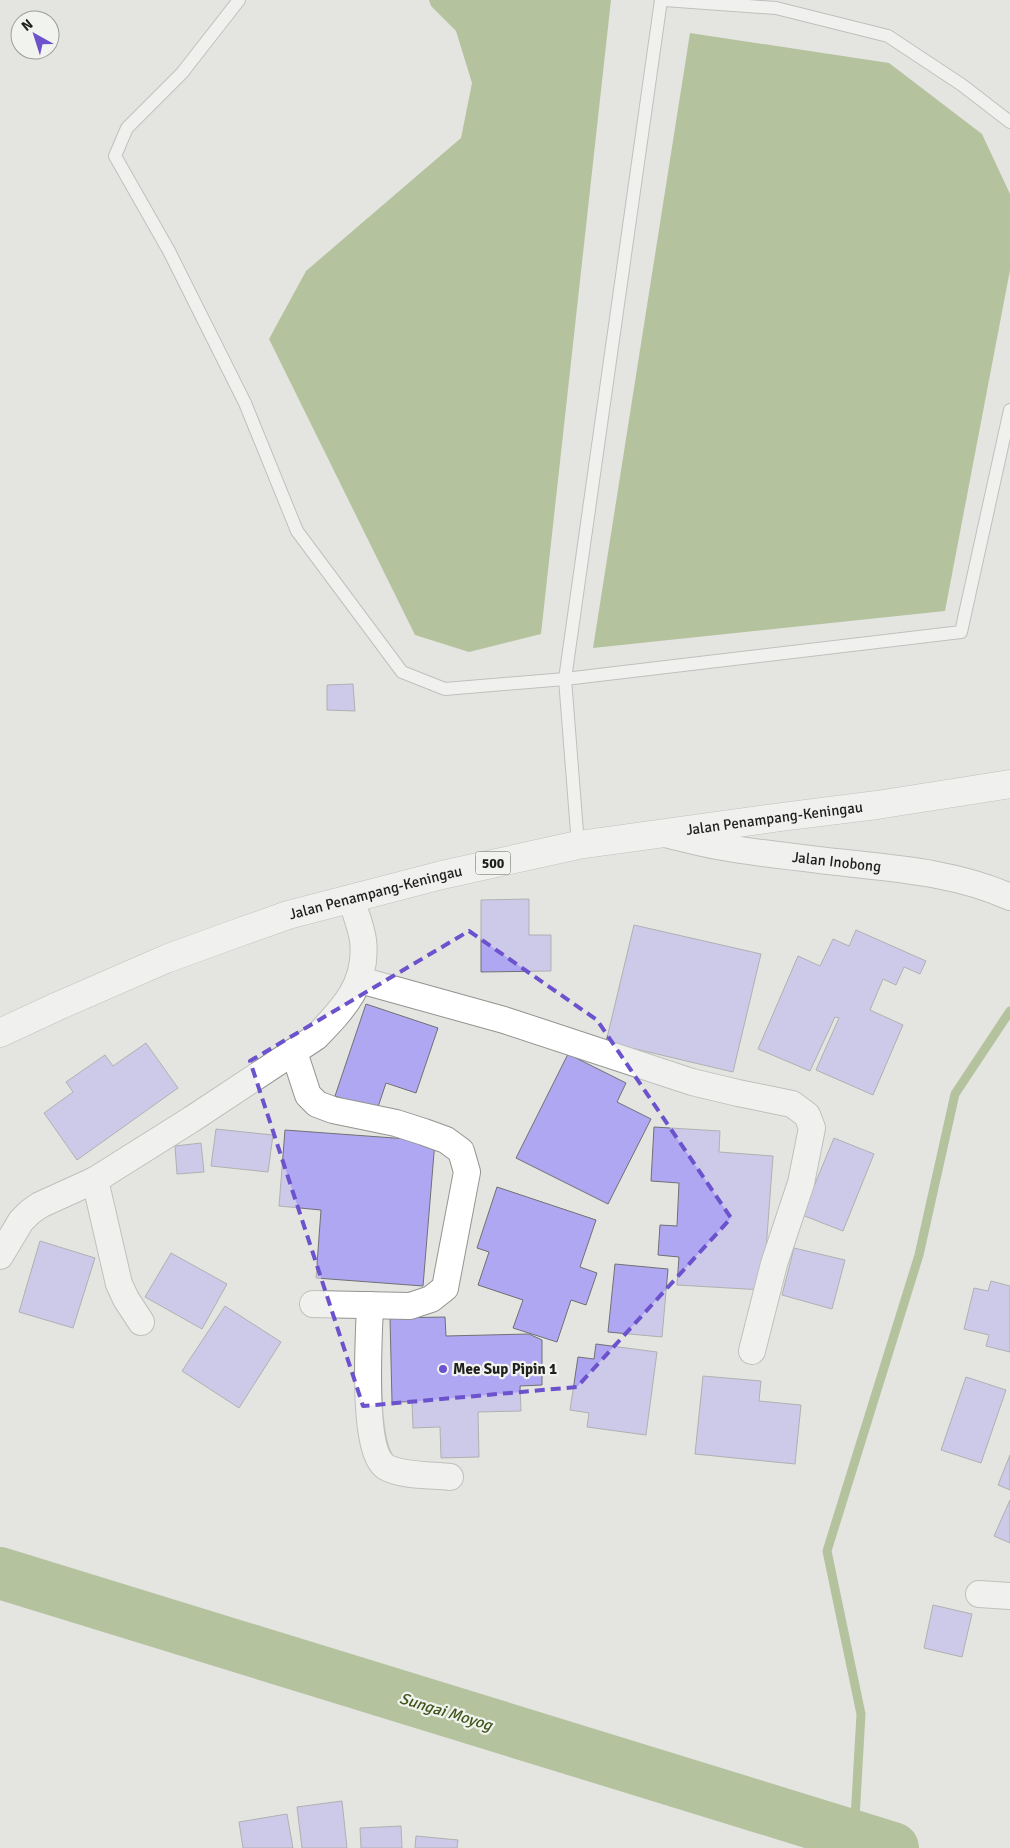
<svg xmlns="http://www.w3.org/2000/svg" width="1010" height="1848" viewBox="0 0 1010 1848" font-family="Signika,sans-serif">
<rect width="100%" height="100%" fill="#e4e5e1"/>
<g fill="#7d974c">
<path d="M429 0H611L541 634 469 652 415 635 269 339 306 271 461 138 472 83 456 31 431 6Z"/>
<path d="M690 33 889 63 982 134 1010 194V270L945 611 593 648Z"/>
</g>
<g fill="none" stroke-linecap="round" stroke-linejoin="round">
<path stroke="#7d974c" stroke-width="9" d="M854 1836 861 1714 827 1551 919 1255 955 1094 1010 1011"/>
<path stroke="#7d974c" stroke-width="52" d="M0 1573 893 1848"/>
</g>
<g fill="#afa7f1" stroke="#707074">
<path d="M353 684 355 711 327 710V685Z"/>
<path d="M529 899V935H551V971L481 972V900Z"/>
<path d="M634 925 761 954 733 1072 606 1042Z"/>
<path d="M856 930 926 961 920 974 904 967 896 985 883 979 870 1010 903 1025 873 1095 816 1070 839 1018 835 1017 810 1071 758 1049 798 956 820 966 833 939 849 946Z"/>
<path d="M366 1004 438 1028 416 1093 386 1083 377 1110 335 1096Z"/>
<path d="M146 1043 178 1088 77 1160 44 1113 73 1092 66 1082 105 1055 113 1066Z"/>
<path d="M568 1054 626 1083 617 1102 651 1119 608 1204 516 1158Z"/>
<path d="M654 1127 720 1131 719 1152 773 1156 763 1290 677 1285 679 1257 658 1255 660 1225 677 1226 679 1183 651 1181Z"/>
<path d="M216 1129 273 1135 268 1172 211 1166Z"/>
<path d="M285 1130 435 1141 423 1286 316 1278 321 1210 279 1206Z"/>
<path d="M834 1138 874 1154 843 1231 802 1215Z"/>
<path d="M201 1143 204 1172 177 1174 175 1146Z"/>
<path d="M497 1187 596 1220 580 1267 597 1273 586 1305 571 1300 557 1342 513 1328 523 1300 478 1285 489 1252 477 1248Z"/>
<path d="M40 1241 95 1258 73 1328 19 1312Z"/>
<path d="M794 1248 845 1260 832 1309 782 1295Z"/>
<path d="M171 1253 227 1284 202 1329 145 1297Z"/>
<path d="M615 1264 668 1269 662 1337 608 1332Z"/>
<path d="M991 1281 1010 1286V1352L986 1346 989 1335 964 1329 974 1288 988 1291Z"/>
<path d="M225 1306 281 1342 239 1408 182 1371Z"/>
<path d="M445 1317 446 1336 529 1334 542 1340V1385L520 1386 521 1411 478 1412 479 1457 441 1458 440 1427 413 1428 412 1402H392L390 1318Z"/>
<path d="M596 1344 657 1352 646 1435 587 1427 589 1413 570 1410 578 1357 594 1359Z"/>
<path d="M703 1376 761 1381 759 1401 801 1405 795 1464 695 1454Z"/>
<path d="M966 1377 1006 1390 981 1463 941 1450Z"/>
<path d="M1010 1455V1490L998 1485Z"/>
<path d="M1010 1500V1543L994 1536Z"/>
<path d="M933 1605 972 1614 962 1657 924 1648Z"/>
<path d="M342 1801 347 1848H302L297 1807Z"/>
<path d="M287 1814 293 1848H243L239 1822Z"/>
<path d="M401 1826 402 1848H361L360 1828Z"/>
<path d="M416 1836 458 1840 457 1848H415Z"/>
</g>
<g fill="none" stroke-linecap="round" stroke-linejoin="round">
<g stroke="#929490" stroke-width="14">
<g id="lane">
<path d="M239 0 182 73 127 128 115 156 169 251 245 403 297 531 402 672 445 689 565 679 961 632 1010 410"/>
<path d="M664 0 776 8 888 36 962 85 1010 122"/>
<path d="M578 845 565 679 661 0"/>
</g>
</g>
<g stroke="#929490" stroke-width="28">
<g id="street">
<path id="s1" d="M665 834C683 838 700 843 717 846 760 854 803 858 846 863 902 869 959 874 1010 897"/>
<path d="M360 980 504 1020 692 1082 738 1093 792 1104 807 1115 812 1128 801 1183 774 1264 752 1351"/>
<path d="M294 1052 308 1095 317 1104 333 1110 396 1123 424 1132 446 1140 461 1151 467 1172 445 1288 431 1299 410 1306 313 1304"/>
<path d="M95 1180 119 1284 126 1299 141 1322"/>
<path d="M0 1256 21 1221 30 1212 40 1205 95 1180 192 1119 316 1037C344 1008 368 983 363 940 361 926 355 912 351 899"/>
<path d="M370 1305C369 1335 361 1451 386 1467 401 1476 432 1475 450 1477"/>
<path d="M979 1594 1010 1596"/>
</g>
</g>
<g stroke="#929490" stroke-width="29">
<g id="primary">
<path id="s2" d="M0 1033 58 1006 166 959 226 937 288 915 442 875 578 845 781 817 877 805 1010 784"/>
</g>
</g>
<use href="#lane" stroke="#fff" stroke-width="12"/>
<use href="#street" stroke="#fff" stroke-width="26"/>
<use href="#primary" stroke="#fff" stroke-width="28"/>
</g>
<path d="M0 0H1010V1848H0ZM469 931 597 1020 731 1218 577 1387 363 1406 250 1061Z" fill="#e4e5e1" fill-opacity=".55" fill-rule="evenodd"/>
<path fill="none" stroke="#6c52cc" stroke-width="4" stroke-dasharray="10 6" stroke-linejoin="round" d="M469 931 597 1020 731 1218 577 1387 363 1406 250 1061Z"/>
<circle fill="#6c52cc" stroke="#f1f3ee" stroke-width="2" cx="443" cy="1369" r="5"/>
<g text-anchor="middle" stroke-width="4.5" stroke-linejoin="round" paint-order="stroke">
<rect fill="#f1f3ee" stroke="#5e5f5c" stroke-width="1" x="475.5" y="851.5" width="35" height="23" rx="4"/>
<g font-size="14" font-weight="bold" fill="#1f1f1e">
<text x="493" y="868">500</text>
</g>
<g font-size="15" fill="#1f1f1e" stroke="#f1f3ee">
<text dy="5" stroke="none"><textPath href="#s2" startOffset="808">Jalan Penampang-Keningau</textPath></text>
<text dy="5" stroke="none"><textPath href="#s1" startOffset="174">Jalan Inobong</textPath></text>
<text dy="5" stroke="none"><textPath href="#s2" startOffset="402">Jalan Penampang-Keningau</textPath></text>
</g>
<g font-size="15" font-weight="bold" fill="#1f1f1e" stroke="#f1f3ee" text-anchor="start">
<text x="453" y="1374">Mee Sup Pipin 1</text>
</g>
<g font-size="16" font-style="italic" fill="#42541d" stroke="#f1f3ee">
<text transform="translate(446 1711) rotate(17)" y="6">Sungai Moyog</text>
</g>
</g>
<g transform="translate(35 35) rotate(321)"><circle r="24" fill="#f1f3ee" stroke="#9d9e9b"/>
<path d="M0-4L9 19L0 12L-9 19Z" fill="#6c52cc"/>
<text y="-8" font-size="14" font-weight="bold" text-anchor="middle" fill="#1f1f1e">N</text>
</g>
</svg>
